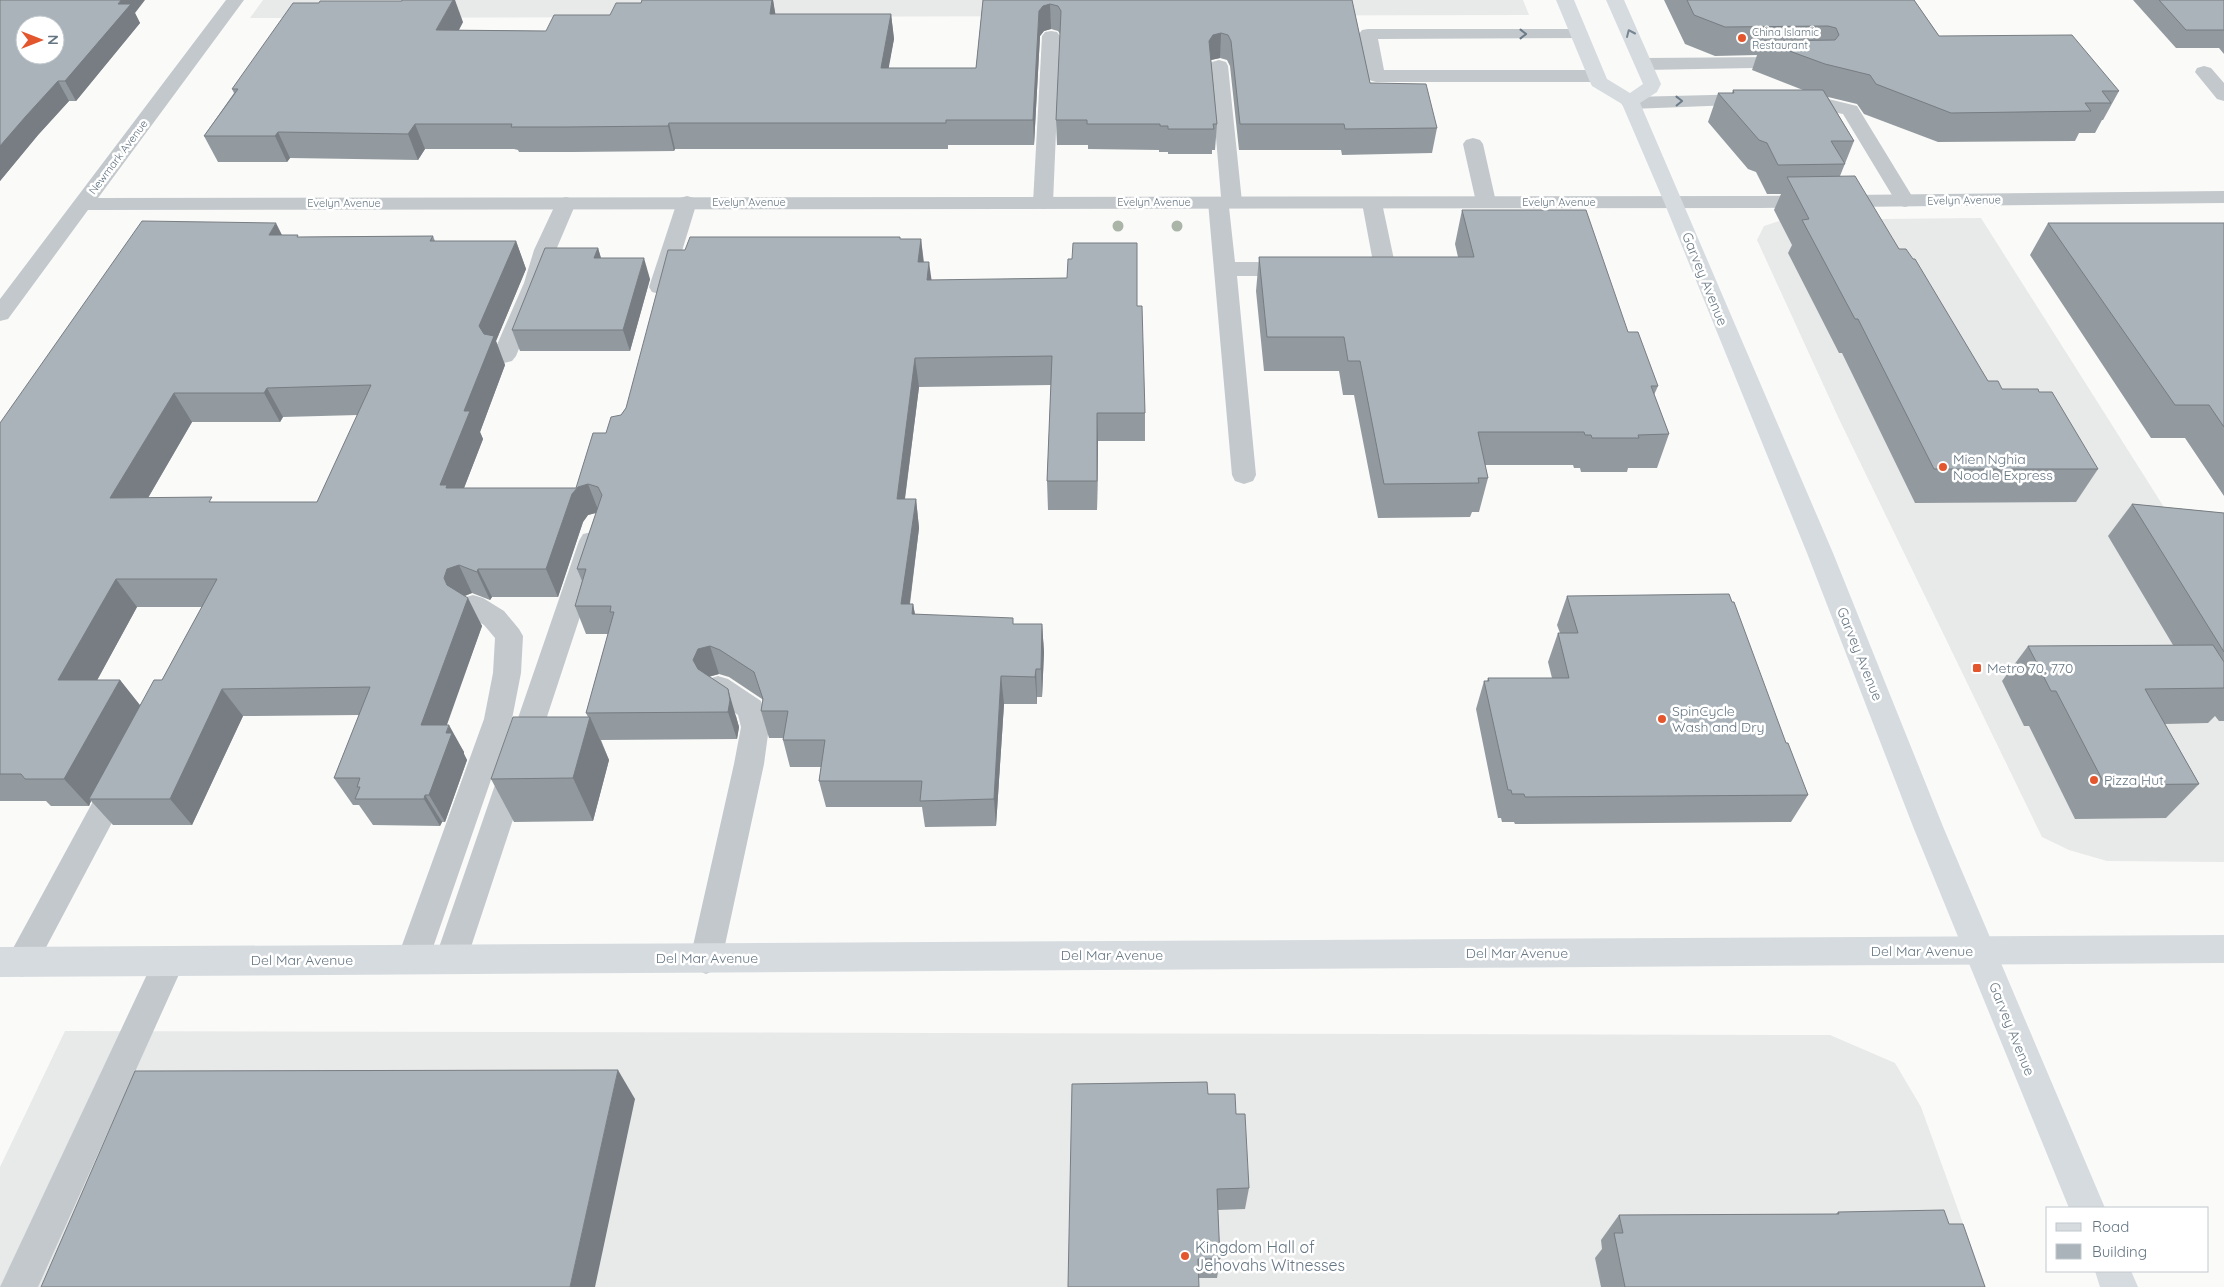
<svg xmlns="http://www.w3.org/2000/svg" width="2224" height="1287" viewBox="0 0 2224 1287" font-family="Quicksand,sans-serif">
<rect width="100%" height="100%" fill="#fafaf8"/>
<g fill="#e8e9e9">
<path d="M263 0H1523L1529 15 250 18Z"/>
<path d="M1981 218 2224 602V862L2107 861 2069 850 2042 837 1839 419 1757 240 1764 226 1782 220Z"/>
<path d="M65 1031 1830 1035 1895 1063 1921 1107 1986 1287H0V1167Z"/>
</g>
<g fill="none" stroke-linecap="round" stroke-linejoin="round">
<g fill="#c3c8cc" fill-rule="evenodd">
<path d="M1368 29H1579L1585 30 1588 34 1585 38 1378 39 1384 70H1596L1603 72 1605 76 1603 80 1596 82H1376L1369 80 1367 76 1359 34 1362 30Z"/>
<path d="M1051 31 1057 32 1060 36 1053 203 1050 207 1043 209 1036 207 1033 203 1042 36 1045 32Z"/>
<path d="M1793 57 1800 59 1802 63 1800 67 1644 70 1637 68 1635 64 1637 60 1644 58Z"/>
<path d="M1219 60 1226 62 1228 66 1242 202 1239 206 1229 207 1235 262H1296L1304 264 1307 269 1304 274 1296 276H1237L1256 475 1253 481 1244 484 1235 481 1232 475 1208 202 1211 198 1221 197 1210 66 1212 62Z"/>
<path d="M2204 66 2211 68 2224 83V101L2217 99 2195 72 2197 68Z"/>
<path d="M1752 94 1759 96 1762 100 1759 104 1631 109 1624 107 1621 103 1624 99 1631 97Z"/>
<path d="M1797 94 1816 96 1857 106 1915 201 1912 205 1905 207 1898 205 1843 114 1790 104 1787 100 1790 96Z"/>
<path d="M1473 138 1480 140 1483 144 1496 202 1493 206 1486 208 1479 206 1476 202 1463 144 1466 140Z"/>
<path d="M687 196 694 198 697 202 671 287 668 292 660 294 652 292 649 287 677 202 680 198Z"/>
<path d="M566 197 573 199 576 203 556 250 546 283 516 356 512 361 504 363 496 361 492 356 524 283 534 250 556 203 559 199Z"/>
<path d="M1372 197 1379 199 1382 203 1396 269 1393 274C1380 277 1366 277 1353 274L1350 269 1353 264 1373 262 1362 203 1365 199Z"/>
<path d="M592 532 601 534 605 541 467 959 462 969 451 974 440 969 435 959 579 541 583 534Z"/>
<path d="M473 595 483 598 504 611 519 629 523 636 521 673 512 719 429 959 424 969 413 974 402 969 397 959 484 719 493 673 495 638 484 625 463 612 460 605 463 598Z"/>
<path d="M718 676 728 679 761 701 769 727 764 764 722 959 717 969 706 974 695 969 690 959 734 764 741 727 738 715 708 695 704 687 708 679Z"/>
<path d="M119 769 129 772 134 781 33 972 22 977 11 972 6 962 11 952 109 772Z"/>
<path d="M169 946 180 951 185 961 38 1287H0L158 951Z"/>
</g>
<path fill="#c3c8cc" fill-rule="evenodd" d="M226 0H244L98 198 1759 196 2224 191V203L1759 208 88 210 8 319 0 321V299Z"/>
<path fill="#d6dbdf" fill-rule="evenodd" d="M2224 935V963L0 977V947Z"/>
<g fill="#d6dbdf" fill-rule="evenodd">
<path d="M1556 0H1574L1607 79 1630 93 1643 84 1606 0H1624L1661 84 1657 92 1640 103 1833 553 1944 829 2105 1208H2069L1914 829 1807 553 1664 202 1622 104 1592 86 1590 82Z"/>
<path d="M2095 1271H2131L2138 1287H2100Z"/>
</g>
</g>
<g fill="#aab4a7">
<circle cx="1118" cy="226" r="5.5"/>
<circle cx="1177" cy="226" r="5.5"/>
</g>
<g fill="#929a9f" fill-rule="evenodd">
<path d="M0 0 135 13 140 23 76 101H69L38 135 0 181Z"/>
<path d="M642 0H773L775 14H891L894 39 888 68H976L983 0H1352L1370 83 1437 128 1432 153 1342 155 1341 150H1239L1230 66 1227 60 1220 58 1211 60 1217 124 1215 150H1212V154H1168V152H1159V150L1088 149V145H1057L1056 120 1060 34 1058 31 1051 29 1044 31 1040 36 1034 145H948V149H675L674 151 573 152H519L518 150 514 149H425L418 160 290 158 287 162H218L204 136 234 93 232 89 463 22 459 30 546 31 610 15 641 3Z"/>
<path d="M1664 0H1914L1939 36 2119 91 2103 120H2102L2095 133H2079L2075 141 1938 142 1864 114 1857 104 1828 97 1854 141 1840 176 1899 249 1988 381 2002 389 2098 469 2076 502 1915 503 1842 353H1839L1788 253 1792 245 1774 210 1781 194H1767L1756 172 1748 169 1708 122 1718 93H1732L1733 90H1803L1752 70 1757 55 1715 56 1685 44Z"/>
<path d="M2133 0H2224V54L2219 48H2176Z"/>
<path d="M1462 210 1628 332 1658 386 1654 395 1669 434 1657 468H1628L1627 472H1581L1580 468H1574L1573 465H1485L1488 478 1479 512H1472L1470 517 1378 518 1354 395H1343L1339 371H1264L1256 291 1259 257H1458L1455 244Z"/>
<path d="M2048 223H2224V496L2185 438H2151L2030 255Z"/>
<path d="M282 235 299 237 433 236 435 241H516L526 269 496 341 505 365 480 432 483 439 464 488H576L606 433 621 415 626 408 685 250 900 239H921L924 262 931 280 1137 306 1145 413V441H1098L1097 510H1048L1047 481 1051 385 919 387 905 499H916L919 528 910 604H913L915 614 1014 624H1042L1044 652 1042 697H1037V704H1004L996 826 925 827 922 807H826L819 781 821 767H790L783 740V738H769L761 711 763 701 762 699 729 677 719 674 709 677 736 716 739 727 737 739 601 740 609 760 593 821 514 822 491 779 588 717 586 713 608 634H586L575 606 582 581 577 569 596 513 588 515 583 522 558 597H492L490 600 472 593 465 596 482 626 446 725 464 752V754L467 760 445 822H442L440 826 373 825 359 805H353L334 778 359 715 243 716 192 825H113L91 801 89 806H51L46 801H0V423ZM358 415 317 502H214L148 498 192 422H280L283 417ZM137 607H202L162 680 140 705 120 680H97Z"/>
<path d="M598 248 601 258 650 279 630 351H520L512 330Z"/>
<path d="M2132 504 2224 513V721H2219L2215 716 2208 723 2165 724 2199 784 2166 818 2075 819 2029 726H2024L2002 681 2028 646 2173 645 2108 536Z"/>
<path d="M1567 596 1786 743 1808 795 1791 822 1515 824 1514 822H1502L1501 818H1498L1476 709 1484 681H1487L1488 678H1552L1548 662 1558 633H1560L1557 625Z"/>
<path d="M1208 1094 1236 1114 1249 1188 1245 1209 1218 1210 1220 1259 1217 1278H1199L1068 1287Z"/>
<path d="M1838 1212 1949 1224 1985 1287H1601L1595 1258 1602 1249 1601 1240 1619 1215 1836 1214Z"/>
</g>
<g fill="#777d82">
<path d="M121 0H145L135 13 140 23 76 101 65 81Z"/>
<path d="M453 0H455L463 22 445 55 436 30Z"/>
<path d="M772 0H773L777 23 770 14Z"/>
<path d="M1050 4 1051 29 1044 31 1040 36 1034 145 1033 120 1039 11 1043 6Z"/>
<path d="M891 14 894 39 884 94 881 68Z"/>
<path d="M1221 33 1220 58 1211 60 1209 41 1213 35Z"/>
<path d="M58 81 69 101 38 135 0 181V146L26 116Z"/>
<path d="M669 123 675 149 674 151 668 126Z"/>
<path d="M415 124 425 149 418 160 408 134Z"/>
<path d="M278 132 290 158 287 162 275 136Z"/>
<path d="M276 223 290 251 269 235Z"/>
<path d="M921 239 924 268 918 262Z"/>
<path d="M516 241 526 269 496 341 505 365 480 432 483 439 457 506 440 485 464 411 479 326Z"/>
<path d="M598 248 604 269 594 258Z"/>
<path d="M644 258 650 279 630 351 623 330Z"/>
<path d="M929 262 933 290 927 280Z"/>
<path d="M915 358 919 387 901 528 897 499Z"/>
<path d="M267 388 283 417 280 422 264 393Z"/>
<path d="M174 393 192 422 131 527 110 498Z"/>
<path d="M1097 413 1098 441 1097 510Z"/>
<path d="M588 484 599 512 588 515 583 522 558 597 546 569 572 494 578 487Z"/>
<path d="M916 499 919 528 906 632 901 604Z"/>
<path d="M459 565 472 593 461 597 447 585 444 578 447 569Z"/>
<path d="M478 569 492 597 490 600 477 572Z"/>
<path d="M116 579 137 607 82 708 58 680Z"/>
<path d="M468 598 482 626 437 753 421 725Z"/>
<path d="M913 604 918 632 912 614Z"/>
<path d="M1042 624 1044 652 1042 697 1041 669Z"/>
<path d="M710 646 719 674 707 677 702 688 693 660 698 649Z"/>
<path d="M1036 669 1037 697V704L1035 677Z"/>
<path d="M1001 676 1004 704 996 826 994 799Z"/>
<path d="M120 680 142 708 89 799 91 801 89 806 64 779Z"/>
<path d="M222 689 243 716 192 825 170 799Z"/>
<path d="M728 689 739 727 737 739 728 712Z"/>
<path d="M590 717 609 760 593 821 573 778Z"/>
<path d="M449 725 464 752V754L467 760 445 822 429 795Z"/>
<path d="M425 795 442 822 440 826 424 799Z"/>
<path d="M618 1070 635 1099 595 1287H570Z"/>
</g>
<g fill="#aab3b9" stroke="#777d82" fill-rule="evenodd">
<path d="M0 0H121L118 4H131L65 81H58L26 116 0 146ZM25 25H55V55H25Z"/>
<path d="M402 0H453L436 30 546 31 554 15H610L616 3H641L642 0H772L770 14H891L881 68H976L983 0H1352L1370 83 1426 84 1437 128 1345 129 1344 124H1240L1231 41 1228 35 1221 33 1213 35 1209 41 1217 124H1213L1214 129H1168V126H1160V124H1087V120H1056L1061 11 1058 6 1050 4 1043 6 1039 11 1033 120H946V123H669L668 126 565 127H511L512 124H415L408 134 278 132 275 136H204L238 89H232L293 3H319L320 1H402Z"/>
<path d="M1687 0H1914L1939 36 2072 35 2119 91H2102L2111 103H2085L2091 111 1951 113 1876 84 1870 75 1825 64 1762 41 1835 40 1839 35 1836 28 1828 26 1725 27 1694 15Z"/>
<path d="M2159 0H2224V30H2186Z"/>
<path d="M1733 90H1823L1854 141H1831L1845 164 1778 165 1767 143 1759 140 1718 93H1734Z"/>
<path d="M1855 176 1899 249H1906L1913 259H1915L1988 381H1998L2002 389H2038L2039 392H2052L2098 469H1934L1858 319H1855L1802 220 1809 219 1787 177Z"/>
<path d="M1462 210H1586L1628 332H1638L1658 386H1651L1669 434 1638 435 1639 438H1592L1591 435H1585L1584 432H1478L1488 478H1478L1479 483 1384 484 1360 361H1348L1344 337H1267L1259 257H1474Z"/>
<path d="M142 221 276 223 269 235H298L297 237 433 236 430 241H516L479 326 484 334 494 336 464 411H470L440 485H447L446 488H576L593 433H606L611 417 621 415 626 408 668 250H685L690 237H900V239H921L918 262H929L927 280 1067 278 1068 259H1072L1073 243H1137V306H1142L1145 413H1097V481H1047L1052 356 915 358 897 499H916L901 604H913L912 614 1013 618V624H1042L1041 669H1036L1035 677 1001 676 994 799 920 801 922 781H819L825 740H783L788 711H761L763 699 754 672 720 650 710 646 698 649 693 660 698 669 728 689 730 700 728 712 586 713 614 612H610L611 606H575L586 569H577L602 495 598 487 588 484 578 487 572 494 546 569H478L477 572 459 565 447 569 444 578 447 585 468 598 421 725H449L446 733H452L429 795H425L424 799H355L360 787H357L360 778H334L370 687 222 689 170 799H89L154 680H162L217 579H116L58 680H120L64 779H25L21 774H0V423ZM371 385 317 502H209L212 497 110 498 174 393H264L267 388Z"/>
<path d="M2048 223H2224V427L2209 405H2175Z"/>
<path d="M545 248H598L594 258H644L623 330H512Z"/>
<path d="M2132 504 2224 513V652Z"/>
<path d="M1729 594 1732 602H1734L1786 743H1788L1808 795 1525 797 1524 794H1512L1511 790H1508L1484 681H1489L1488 678H1569L1558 633H1578L1567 596Z"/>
<path d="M2213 645 2224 662V688L2145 689 2199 784 2105 785 2056 691H2051L2028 646Z"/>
<path d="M513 717H590L573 778 491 779Z"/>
<path d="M618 1070 570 1287H41L135 1071Z"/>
<path d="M1207 1082 1208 1094H1235L1236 1114H1245L1249 1188 1217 1189 1220 1259H1198L1199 1287H1068L1072 1084Z"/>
<path d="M1944 1210 1949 1224H1963L1985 1287H1625L1614 1233H1623L1619 1215 1839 1214 1838 1212Z"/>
</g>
<defs><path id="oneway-chevron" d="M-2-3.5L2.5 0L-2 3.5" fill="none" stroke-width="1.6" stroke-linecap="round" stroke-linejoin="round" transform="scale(1.25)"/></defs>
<use stroke="#768591" href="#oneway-chevron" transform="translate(1630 33) rotate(-114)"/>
<g stroke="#6a7a87">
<use href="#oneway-chevron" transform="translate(1523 34)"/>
<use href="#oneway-chevron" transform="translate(1679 101) rotate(-1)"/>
</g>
<g fill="#e4572e" stroke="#fff" stroke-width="2">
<circle cx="1742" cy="38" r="5"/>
<circle cx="1943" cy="467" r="5"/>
<rect x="1972" y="663" width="10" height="10" rx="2.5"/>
<circle cx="1662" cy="719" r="5"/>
<circle cx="2094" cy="780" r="5"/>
<circle cx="1185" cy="1256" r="5"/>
</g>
<g text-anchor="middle" stroke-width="5" stroke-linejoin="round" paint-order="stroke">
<g font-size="11" fill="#657683" stroke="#fff" text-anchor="start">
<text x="1752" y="36">China Islamic<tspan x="1752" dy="13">Restaurant</tspan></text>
</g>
<g font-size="11" fill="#657683" stroke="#fff">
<text transform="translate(118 157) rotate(-53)" y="4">Newmark Avenue</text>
<text transform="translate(1964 200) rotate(-1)" y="4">Evelyn Avenue</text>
<text x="749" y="206">Evelyn Avenue</text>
<text x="1154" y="206">Evelyn Avenue</text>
<text x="1559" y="206">Evelyn Avenue</text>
<text x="344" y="207">Evelyn Avenue</text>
</g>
<g font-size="14" fill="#657683" stroke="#fff">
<text transform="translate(1705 279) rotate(68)" y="5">Garvey Avenue</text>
<text transform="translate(1860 654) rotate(68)" y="5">Garvey Avenue</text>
<text x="1922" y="956">Del Mar Avenue</text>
<text x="1517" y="958">Del Mar Avenue</text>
<text x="1112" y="960">Del Mar Avenue</text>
<text x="707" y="963">Del Mar Avenue</text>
<text x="302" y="965">Del Mar Avenue</text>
<text transform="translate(2012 1029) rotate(68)" y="5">Garvey Avenue</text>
</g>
<g font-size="14" fill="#657683" stroke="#fff" text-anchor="start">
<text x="1953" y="464">Mien Nghia<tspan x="1953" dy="16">Noodle Express</tspan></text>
<text x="1987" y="673">Metro 70, 770</text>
<text x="1672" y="716">SpinCycle<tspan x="1672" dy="16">Wash and Dry</tspan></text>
<text x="2104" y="785">Pizza Hut</text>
</g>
<g font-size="16" fill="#657683" stroke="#fff" text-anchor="start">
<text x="1195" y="1253">Kingdom Hall of<tspan x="1195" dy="18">Jehovahs Witnesses</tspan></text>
</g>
</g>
<rect x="2046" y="1207" width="162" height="65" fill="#ffffff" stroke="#c1c8cd"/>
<rect x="2056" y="1223" width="25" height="8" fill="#d6dbdf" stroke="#c1c8cd"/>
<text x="2092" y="1232" font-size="15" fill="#657683">Road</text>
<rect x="2056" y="1244" width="25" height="15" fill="#aab3b9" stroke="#c1c8cd"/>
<text x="2092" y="1257" font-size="15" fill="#657683">Building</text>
<g transform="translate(40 40) rotate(90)"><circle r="24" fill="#ffffff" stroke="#c1c8cd"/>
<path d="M0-4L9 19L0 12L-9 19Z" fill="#e4572e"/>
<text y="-8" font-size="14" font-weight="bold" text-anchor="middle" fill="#657683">N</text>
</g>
</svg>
